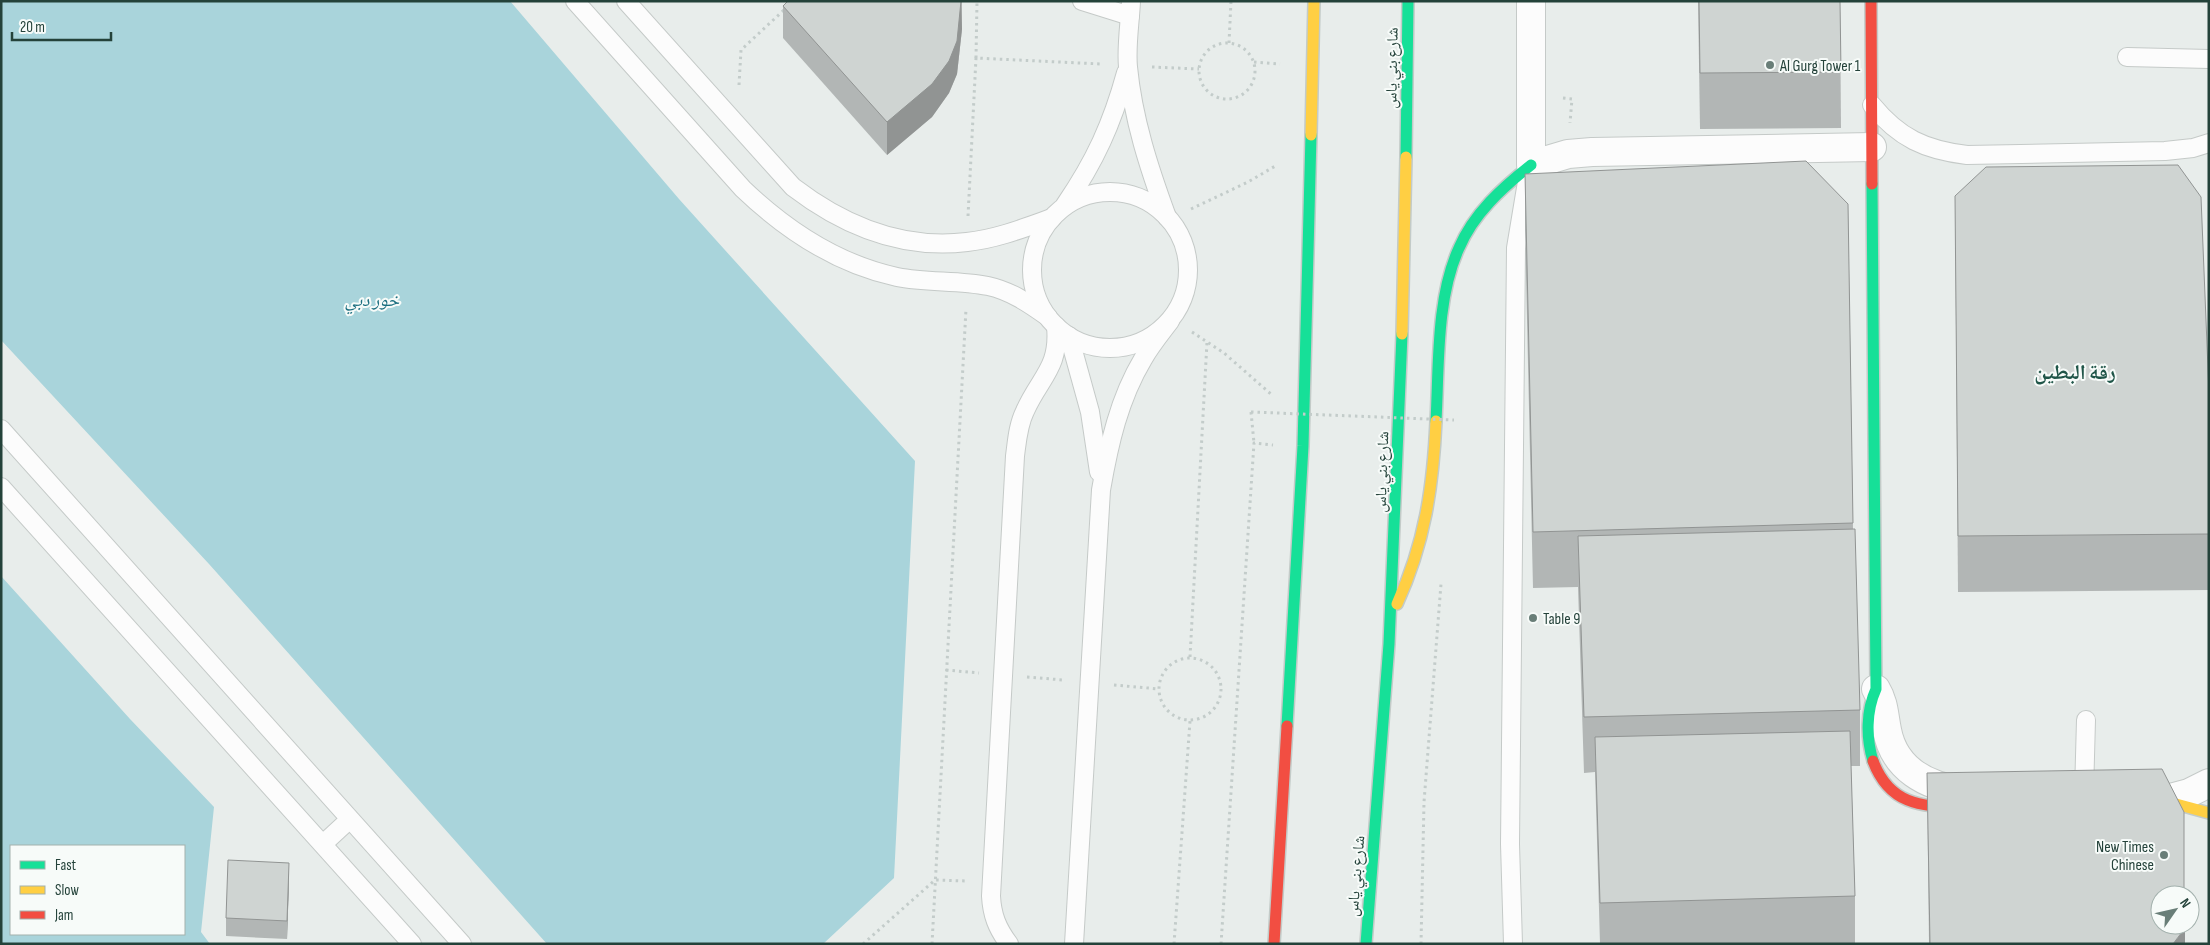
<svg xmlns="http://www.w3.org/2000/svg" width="2210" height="945" viewBox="0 0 2210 945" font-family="'Sofia Sans Condensed','Noto Naskh Arabic',sans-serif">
<rect width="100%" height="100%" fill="#e8edeb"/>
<g fill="#a9d4db" fill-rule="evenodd">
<path d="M1 1H510L679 199 915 461 894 878 823 944H547L209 564 1 340Z"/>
<path d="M1 576 130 719 214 807 201 932 210 944H1ZM184 846V934H11V846Z"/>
</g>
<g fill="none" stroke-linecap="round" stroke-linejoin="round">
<g stroke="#c5cac8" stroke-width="20">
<g id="lane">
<path d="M575 1 743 189C787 231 837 264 897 277 927 283 958 280 988 286 1011 291 1030 304 1048 317"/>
<path d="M626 1 793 187C844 226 901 250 967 242 996 239 1024 228 1052 218"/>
<path d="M1082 1 1130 16"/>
<path d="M1131 1C1130 23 1126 46 1128 67 1133 119 1149 168 1167 217"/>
<path d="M2127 57 2209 59"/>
<path d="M1872 105C1899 138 1925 150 1967 155L2165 151 2193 148 2209 143"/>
<circle cx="1110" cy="270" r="78"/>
<path d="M1065 205C1095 161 1112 124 1126 73"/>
<path d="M1069 336 1090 412 1099 472"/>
<path d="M1 429 462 944"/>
<path d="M1 487 412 944"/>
<path d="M2084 793 2086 720"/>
<path d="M323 844 349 820"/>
<path d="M1009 944C997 928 992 915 991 896L1015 456C1017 441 1018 425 1025 411 1040 377 1060 368 1056 326"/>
<path d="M1074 944 1101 490C1109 444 1119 399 1143 359 1151 345 1161 333 1170 321"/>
<path d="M1513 944 1510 844 1516 248 1529 170"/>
</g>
</g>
<g stroke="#c5cac8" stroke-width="30">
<g id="street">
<path d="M1531 1V165L1568 154 1592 152 1872 147"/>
<path d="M1876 689C1884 702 1884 715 1887 730 1894 769 1926 786 1963 791"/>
<path d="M2159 801 2189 793 2209 783"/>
</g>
</g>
<g stroke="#c3cbc8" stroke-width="14">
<g id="fast">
<path d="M1406 157 1408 1"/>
<path d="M1872 184 1876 689C1866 711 1866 738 1873 761"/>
<path d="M1436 421C1439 366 1436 298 1459 248 1474 213 1502 188 1531 165"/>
<path d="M1287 726 1303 446 1311 135"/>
<path d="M1366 944 1389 644 1402 334"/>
</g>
</g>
<g stroke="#c3cbc8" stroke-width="14">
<g id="slow">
<path d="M1311 135 1314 1"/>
<path d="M1402 334 1406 157"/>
<path d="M1397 604C1425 543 1433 487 1436 421"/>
<path d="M2142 801 2176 804 2209 813"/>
</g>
</g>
<g stroke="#c3cbc8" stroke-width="14">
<g id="jam">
<path d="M1871 1 1872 184"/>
<path d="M1873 761C1890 806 1922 806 1963 808"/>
<path d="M1274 944 1287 726"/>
</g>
</g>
<g stroke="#c3ccca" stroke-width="3" stroke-dasharray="2.5 4" stroke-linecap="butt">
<path d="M1229 43 1231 1"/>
<circle cx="1227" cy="71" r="28"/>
<path d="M976 58 977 1"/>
<path d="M1254 62 1280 64"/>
<path d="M1152 67 1199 69"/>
<path d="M739 85 741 50 785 9"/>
<path d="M1563 98 1572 99 1570 123"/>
<path d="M1191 209 1248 182 1277 165"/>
<path d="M968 216 976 58 1101 64"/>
<path d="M1192 332 1224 353 1272 395"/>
<path d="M1251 412 1254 443"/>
<path d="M1190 657 1207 342"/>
<circle cx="1190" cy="689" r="31"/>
<path d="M946 670 979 673"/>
<path d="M1027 677 1063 680"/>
<path d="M1114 685 1159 689"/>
<path d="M863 944 935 880 967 881"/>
<path d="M932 944 966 309"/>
<path d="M1174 944 1190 721"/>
<path d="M1221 944 1254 443 1273 445"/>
<path d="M1421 944 1424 802 1441 584"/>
</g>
<use href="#lane" stroke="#fcfcfc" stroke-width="18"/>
<use href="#street" stroke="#fcfcfc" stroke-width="28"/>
<use href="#fast" stroke="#16e098" stroke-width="11"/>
<use href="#slow" stroke="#ffcf43" stroke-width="11"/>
<use href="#jam" stroke="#f24e42" stroke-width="11"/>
<path stroke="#c3ccca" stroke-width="3" stroke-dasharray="2.5 4" stroke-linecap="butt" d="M1251 412 1454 420"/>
</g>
<g fill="#b2b6b5">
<path d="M962 1V29L957 74 949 93 932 117 887 155 783 38V6Z"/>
<path d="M1698 1H1840L1841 128 1700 129Z"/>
<path d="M1525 174 1848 204 1853 529 1860 710V766H1851L1855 896V944H1600L1595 772 1584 773 1578 587 1533 588 1525 230Z"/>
<path d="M1955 196 2209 394V590L1958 592Z"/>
<path d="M1927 773 2185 944H1929Z"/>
<path d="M289 881 287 939 226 936V918Z"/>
</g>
<g fill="#919493">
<path d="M961 1 962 29 957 74 949 93 932 117 887 155V122Z"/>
<path d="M289 863V881L287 939V921Z"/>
<path d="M2185 928V944H2173Z"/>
</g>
<g fill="#cfd4d2" stroke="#919493">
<path d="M788 1H961L957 41 949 61 932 84 887 122 783 6Z"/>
<path d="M1699 1H1840L1841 72 1700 73Z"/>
<path d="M1806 161 1848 204 1853 523 1533 532 1525 174Z"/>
<path d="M2178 165 2201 197 2209 394V534L1958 536 1955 196 1986 167Z"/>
<path d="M1855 529 1860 710 1584 717 1578 536Z"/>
<path d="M1850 731 1855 896 1600 903 1595 737Z"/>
<path d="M2162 769 2184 812V895H2160V925H2185V928L2173 944H1930L1927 773Z"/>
<path d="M228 860 289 863 287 921 226 918Z"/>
</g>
<g fill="#697e78" stroke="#f7fbf9" stroke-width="2">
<circle cx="1770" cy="65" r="5"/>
<circle cx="1533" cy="618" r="5"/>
<circle cx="2164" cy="855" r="5"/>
</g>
<g text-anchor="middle" stroke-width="4" stroke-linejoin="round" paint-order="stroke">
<g font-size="16" fill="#24423a" stroke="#f7fbf9" text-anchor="start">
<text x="1780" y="71">Al Gurg Tower 1</text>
<text x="1543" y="624">Table 9</text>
<text x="2154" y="852" text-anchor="end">New Times<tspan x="2154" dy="18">Chinese</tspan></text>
</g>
<g font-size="16" fill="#24423a" stroke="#f7fbf9">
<text transform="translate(1391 68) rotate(-89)" y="6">شارع بني ياس</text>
<text transform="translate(1381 472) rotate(-88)" y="6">شارع بني ياس</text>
<text transform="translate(1355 876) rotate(-85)" y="6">شارع بني ياس</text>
</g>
<g font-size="18" font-style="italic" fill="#1c6f80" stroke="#f7fbf9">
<text x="372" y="306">خور دبي</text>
</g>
<g font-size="21" font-weight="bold" fill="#1f5548" stroke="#f7fbf9">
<text x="2075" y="379">رقة البطين</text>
</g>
</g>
<rect width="2210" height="945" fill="none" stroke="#24423a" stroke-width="5"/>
<rect x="10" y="845" width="175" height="90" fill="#f7fbf9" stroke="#a3b1ad"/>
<rect x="20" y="861" width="25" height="8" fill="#16e098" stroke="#a3b1ad"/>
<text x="55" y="870" font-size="15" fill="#24423a">Fast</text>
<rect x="20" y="886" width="25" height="8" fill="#ffcf43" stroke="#a3b1ad"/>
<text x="55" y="895" font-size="15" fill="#24423a">Slow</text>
<rect x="20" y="911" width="25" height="8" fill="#f24e42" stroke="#a3b1ad"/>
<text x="55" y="920" font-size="15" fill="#24423a">Jam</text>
<g transform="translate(2175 910) rotate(56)"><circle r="24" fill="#f7fbf9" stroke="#a3b1ad"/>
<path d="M0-4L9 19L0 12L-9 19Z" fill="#697e78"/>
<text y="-8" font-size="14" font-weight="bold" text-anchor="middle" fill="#24423a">N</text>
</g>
<path d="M12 32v8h99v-8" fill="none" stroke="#24423a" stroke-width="2.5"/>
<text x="20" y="32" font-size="15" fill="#24423a" stroke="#f7fbf9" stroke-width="4" paint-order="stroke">20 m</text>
</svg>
